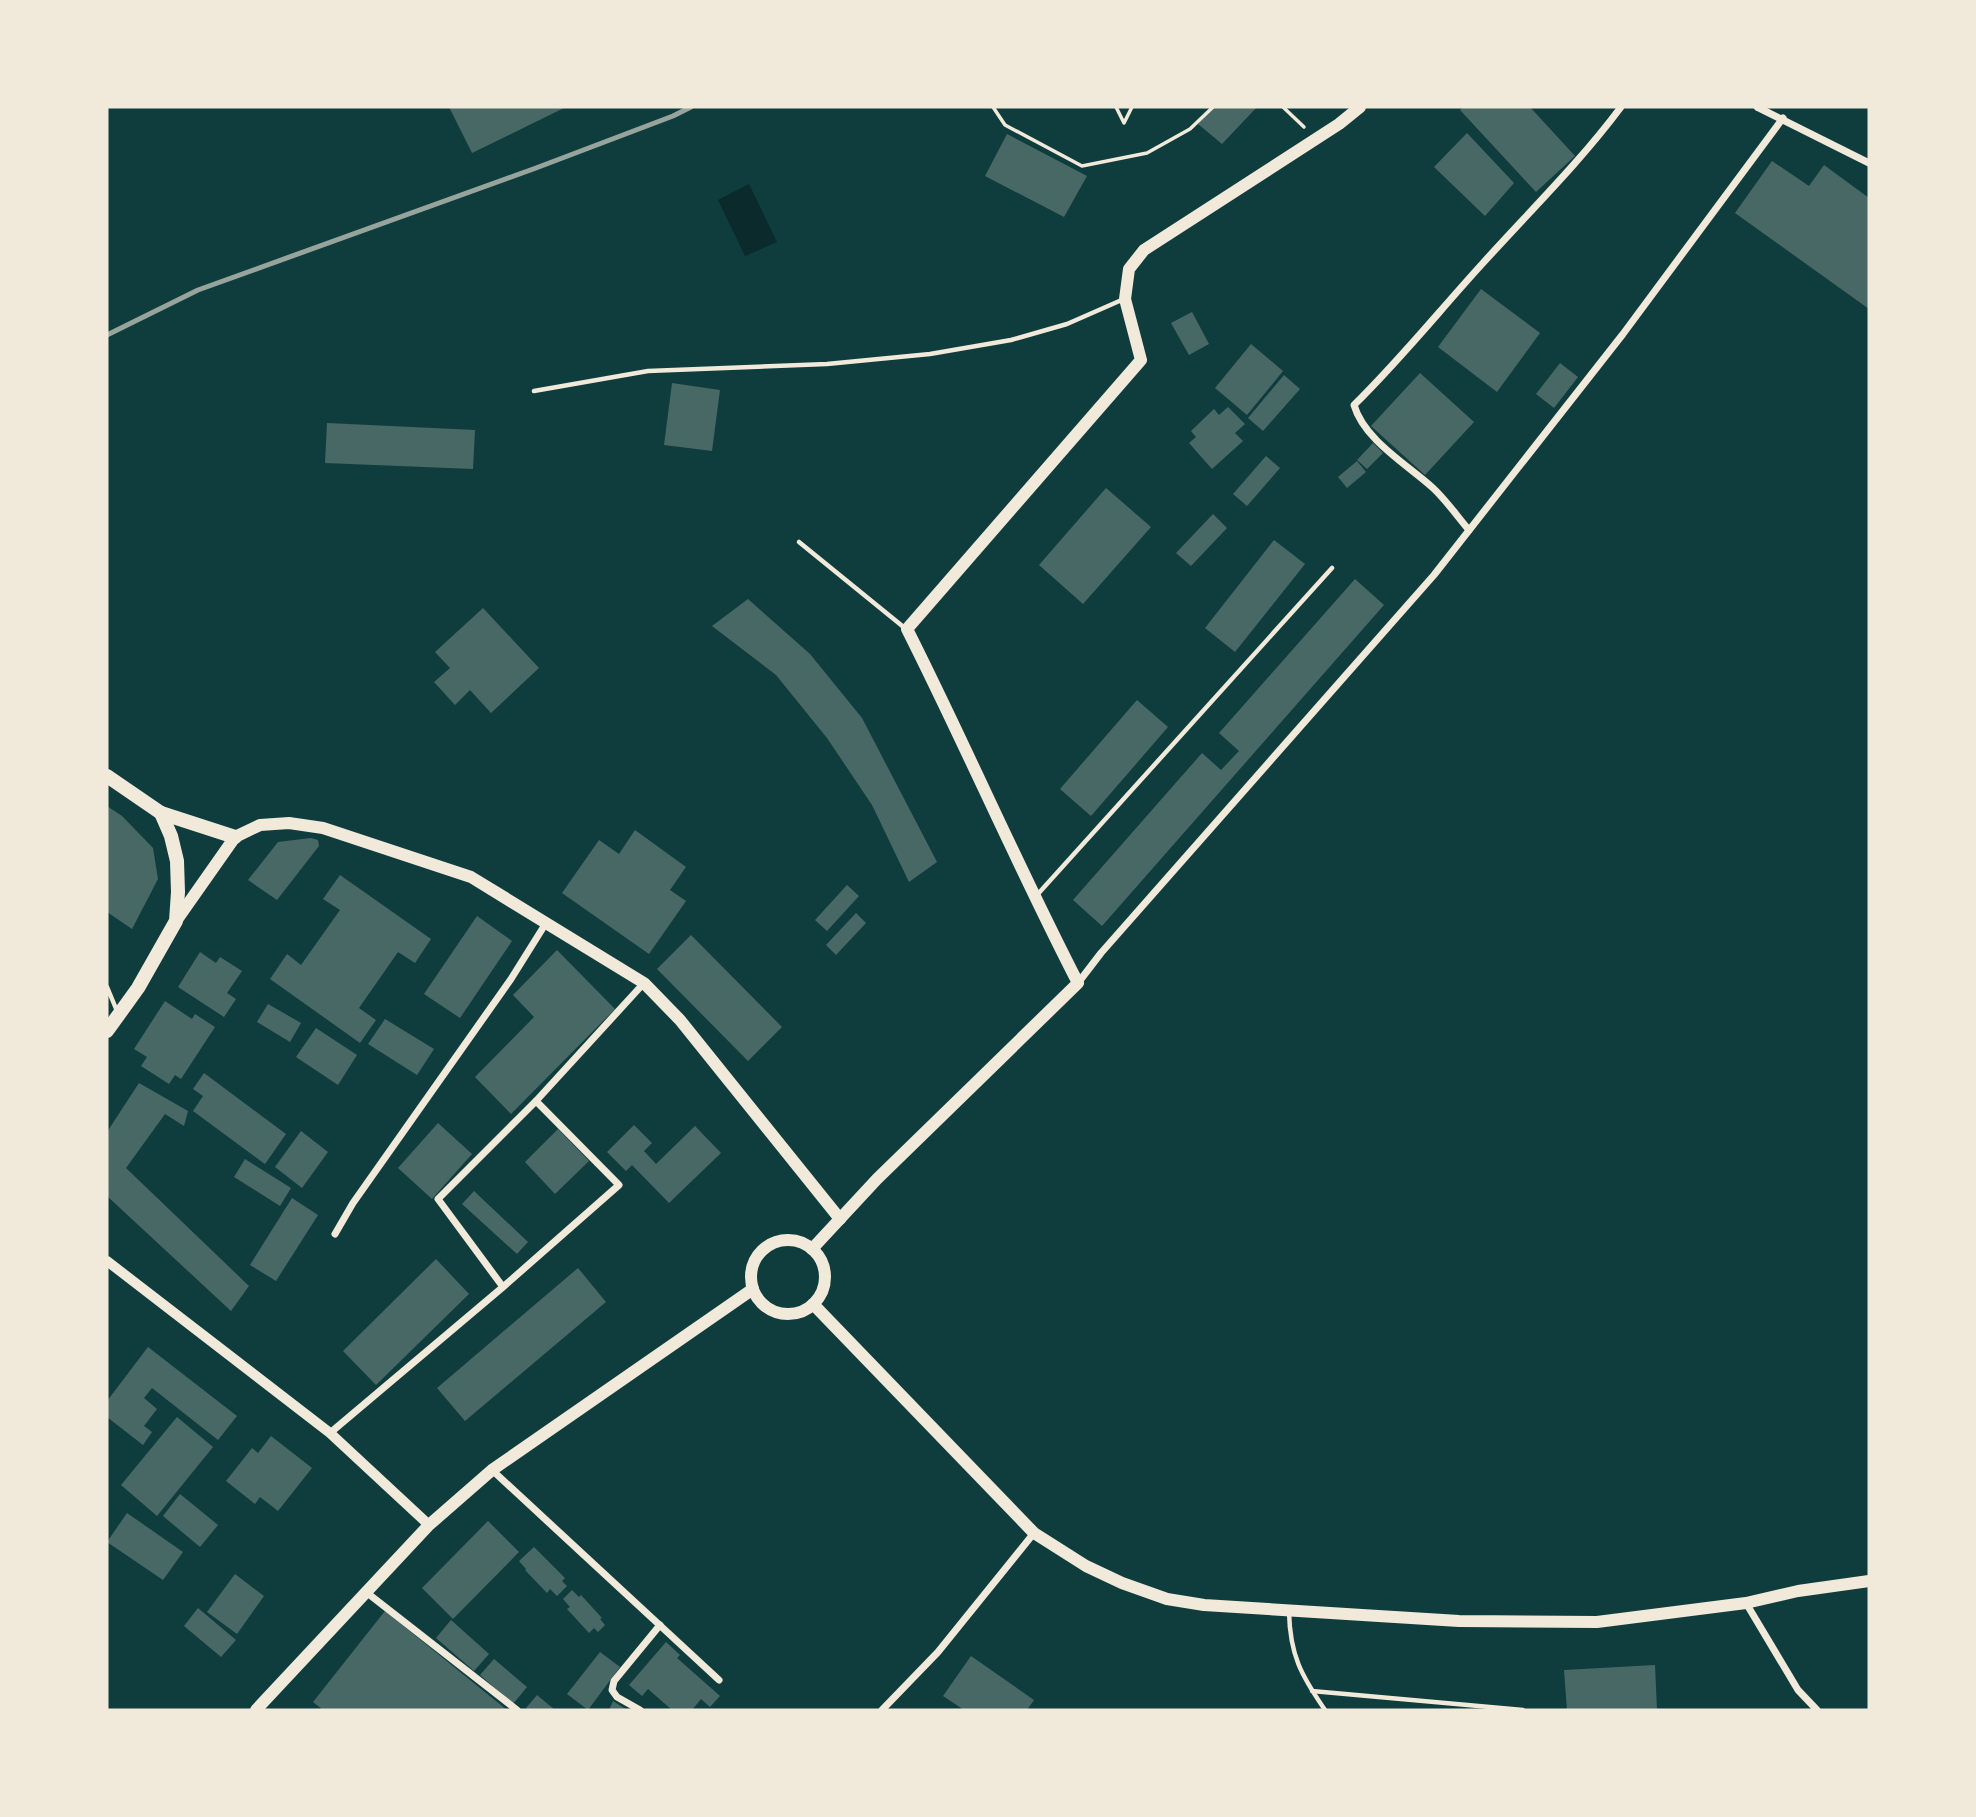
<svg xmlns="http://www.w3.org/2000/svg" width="1976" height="1817" viewBox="0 0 1976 1817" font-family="'Golos Text',sans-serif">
<rect width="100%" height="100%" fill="#0f3d3e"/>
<path fill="#0a2a2b" d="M749 184 777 242 745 256 718 200Z"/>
<g fill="#486865">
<path d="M449 107H566L472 153Z"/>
<path d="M1214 107H1257L1222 144 1198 124Z"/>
<path d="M1464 107H1530L1575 156 1536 192 1460 110Z"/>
<path d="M1467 133 1514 183 1485 216 1434 167Z"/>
<path d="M1007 134 1087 176 1064 217 985 176Z"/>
<path d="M1772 161 1809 186 1824 165 1869 198V309L1735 213Z"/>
<path d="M1481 289 1540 333 1497 392 1438 347Z"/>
<path d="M1192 312 1209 344 1189 355 1171 323Z"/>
<path d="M1251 344 1283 371 1247 415 1215 388Z"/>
<path d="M1560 363 1578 377 1554 408 1536 394Z"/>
<path d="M1420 373 1474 422 1425 475 1371 426Z"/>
<path d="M1284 375 1300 389 1263 431 1248 418Z"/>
<path d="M672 383 720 390 712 451 664 445Z"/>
<path d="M1228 407 1245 424 1235 433 1243 441 1212 469 1189 443 1196 437 1191 431 1214 409 1219 415Z"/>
<path d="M327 423 475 430 473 469 325 463Z"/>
<path d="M1373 443 1383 453 1367 469 1357 460Z"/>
<path d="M1266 456 1280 468 1247 506 1233 494Z"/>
<path d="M1357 461 1366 472 1347 488 1338 477Z"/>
<path d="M1106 488 1151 527 1083 604 1039 565Z"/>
<path d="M1213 514 1227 528 1191 566 1176 553Z"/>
<path d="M1274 540 1305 564 1235 652 1205 628Z"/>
<path d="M1355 579 1384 605 1102 926 1073 900 1202 753 1221 770 1239 751 1219 733Z"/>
<path d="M748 599 810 654 862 718 937 862 909 882 872 805 827 738 776 675 712 626Z"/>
<path d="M483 608 539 668 491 713 470 690 455 705 434 682 450 668 435 652Z"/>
<path d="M1137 700 1168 727 1091 816 1060 789Z"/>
<path d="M107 806 122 816 153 848 158 879 132 929 107 912Z"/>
<path d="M635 830 686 867 670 890 686 901 649 954 562 893 599 840 619 854Z"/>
<path d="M311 838 318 840 319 846 277 900 248 880 278 842Z"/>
<path d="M340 875 431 939 415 963 398 952 359 1008 376 1020 360 1043 270 979 287 954 301 965 340 910 323 899Z"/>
<path d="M847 885 859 896 827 931 815 920Z"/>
<path d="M856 913 866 923 836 955 826 945Z"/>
<path d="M477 916 512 941 460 1018 424 994Z"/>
<path d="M691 935 782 1027 748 1061 657 969Z"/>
<path d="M557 950 615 1009 511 1114 475 1077 534 1017 513 995Z"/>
<path d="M200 952 216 963 220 957 242 971 227 993 236 999 224 1017 178 987Z"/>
<path d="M165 1001 192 1019 195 1014 215 1027 181 1079 175 1075 169 1084 141 1066 147 1057 134 1049Z"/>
<path d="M268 1004 301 1023 290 1042 257 1022Z"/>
<path d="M385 1019 434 1049 417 1075 368 1044Z"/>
<path d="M316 1028 357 1055 338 1085 296 1057Z"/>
<path d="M204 1073 286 1134 265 1164 193 1111 203 1096 193 1089Z"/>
<path d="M139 1083 188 1111 184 1126 165 1114 126 1168 249 1286 231 1311 107 1196V1132Z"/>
<path d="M438 1123 472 1154 432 1199 398 1168Z"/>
<path d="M634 1125 652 1143 644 1151 656 1164 695 1126 721 1153 669 1203 632 1165 626 1171 607 1152Z"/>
<path d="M558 1129 589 1161 555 1194 525 1162Z"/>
<path d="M301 1131 328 1152 302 1188 275 1167Z"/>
<path d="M245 1159 291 1188 280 1206 234 1177Z"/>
<path d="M474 1191 528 1242 517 1254 462 1204Z"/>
<path d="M292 1198 318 1215 276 1281 250 1265Z"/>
<path d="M436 1259 469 1294 376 1385 343 1351Z"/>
<path d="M578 1268 606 1302 465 1421 437 1388Z"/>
<path d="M148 1347 237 1416 218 1440 152 1388 144 1398 157 1409 144 1426 152 1432 143 1445 107 1417V1401Z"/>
<path d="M177 1417 213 1447 157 1516 121 1485Z"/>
<path d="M271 1436 312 1468 278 1511 260 1497 255 1504 226 1481 252 1448 258 1453Z"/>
<path d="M180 1494 218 1525 200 1547 163 1516Z"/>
<path d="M127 1513 183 1552 163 1580 107 1542Z"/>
<path d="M488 1521 519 1552 453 1619 422 1588Z"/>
<path d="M534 1547 565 1578 562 1581 567 1586 557 1596 550 1589 547 1593 525 1570 526 1569 519 1561Z"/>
<path d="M235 1574 264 1596 237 1634 207 1612Z"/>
<path d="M572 1590 579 1597 581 1595 602 1618 600 1619 605 1625 598 1632 594 1628 589 1633 567 1609 570 1607 563 1599Z"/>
<path d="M198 1608 236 1640 221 1657 184 1626Z"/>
<path d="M385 1611 507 1710H323L313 1702Z"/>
<path d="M451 1620 489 1654 474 1671 436 1638Z"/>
<path d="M666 1642 680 1655 677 1658 720 1696 710 1707 701 1699 692 1710H672L648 1689 642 1696 629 1685Z"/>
<path d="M600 1652 620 1667 588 1710 567 1694Z"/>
<path d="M971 1656 1034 1700 1027 1710H964L943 1696Z"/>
<path d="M494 1659 527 1687 513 1704 480 1675Z"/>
<path d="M1655 1665 1657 1710H1567L1564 1670Z"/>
<path d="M537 1695 555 1710H529L526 1708Z"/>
<path d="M613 1701 627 1710H609Z"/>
</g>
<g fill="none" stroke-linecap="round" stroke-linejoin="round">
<g stroke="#f1e9da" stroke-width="3.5">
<path d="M993 107 1005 125 1082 166 1147 153 1190 129 1213 107"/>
<path d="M1116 107 1124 123 1132 107"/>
<path d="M1283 107 1304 127"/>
</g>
<g stroke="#f1e9da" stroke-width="4.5">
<path d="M534 391 648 371 827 364 930 354 1011 340 1067 324 1124 299"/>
<path d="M799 542 906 629"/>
<path d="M1037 895 1332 568"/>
<path d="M107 987 117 1011"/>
<path d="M1289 1612C1290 1655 1301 1675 1325 1710"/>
<path d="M1312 1691 1523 1710"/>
</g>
<g stroke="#f1e9da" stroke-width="7">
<path d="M1757 107 1869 163"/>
<path d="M1469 530C1457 516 1446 500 1433 488 1408 465 1364 440 1354 405 1400 360 1440 310 1483 263 1530 211 1580 162 1621 107"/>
<path d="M1078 983 1101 953 1434 575 1623 334 1783 118"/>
<path d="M536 1101 644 983"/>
<path d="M335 1234 353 1203 511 979 546 923"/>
<path d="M330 1433 503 1287 619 1185 536 1101 438 1199 503 1287"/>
<path d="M492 1470 719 1680"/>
<path d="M366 1592 517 1710"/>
<path d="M1746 1603 1798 1690 1817 1710"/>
<path d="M640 1710 617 1697 612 1690 614 1681 660 1625"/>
<path d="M882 1710 938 1652 1034 1533"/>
</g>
<path stroke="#f1e9da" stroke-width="10" d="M107 1261 330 1433 429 1525"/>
<g stroke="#f1e9da" stroke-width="12">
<path d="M176 921 235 837 260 825 289 823 323 828 471 877 644 983 680 1020 840 1219"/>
<circle cx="788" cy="1277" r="37"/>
<path d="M812 1249 877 1179 1078 983C1018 867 966 746 907 629L1141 360 1125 299 1129 269 1144 250 1339 124 1360 107"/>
<path d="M813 1304 1034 1533 1086 1566 1122 1583 1167 1599 1204 1605 1459 1621 1597 1622 1746 1603 1798 1591 1869 1581"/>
<path d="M256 1710 429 1525 492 1470 753 1289"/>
</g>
<g stroke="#f1e9da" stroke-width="14">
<path d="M107 776 161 813 171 836 177 861 178 892 176 921 138 988 107 1031"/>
<path d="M161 813 235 837"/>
</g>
<path stroke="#97a49c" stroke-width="5" d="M107 335 198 290 536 168 673 116 691 107"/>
</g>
<rect width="1976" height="1817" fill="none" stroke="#f1e9da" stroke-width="217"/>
</svg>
